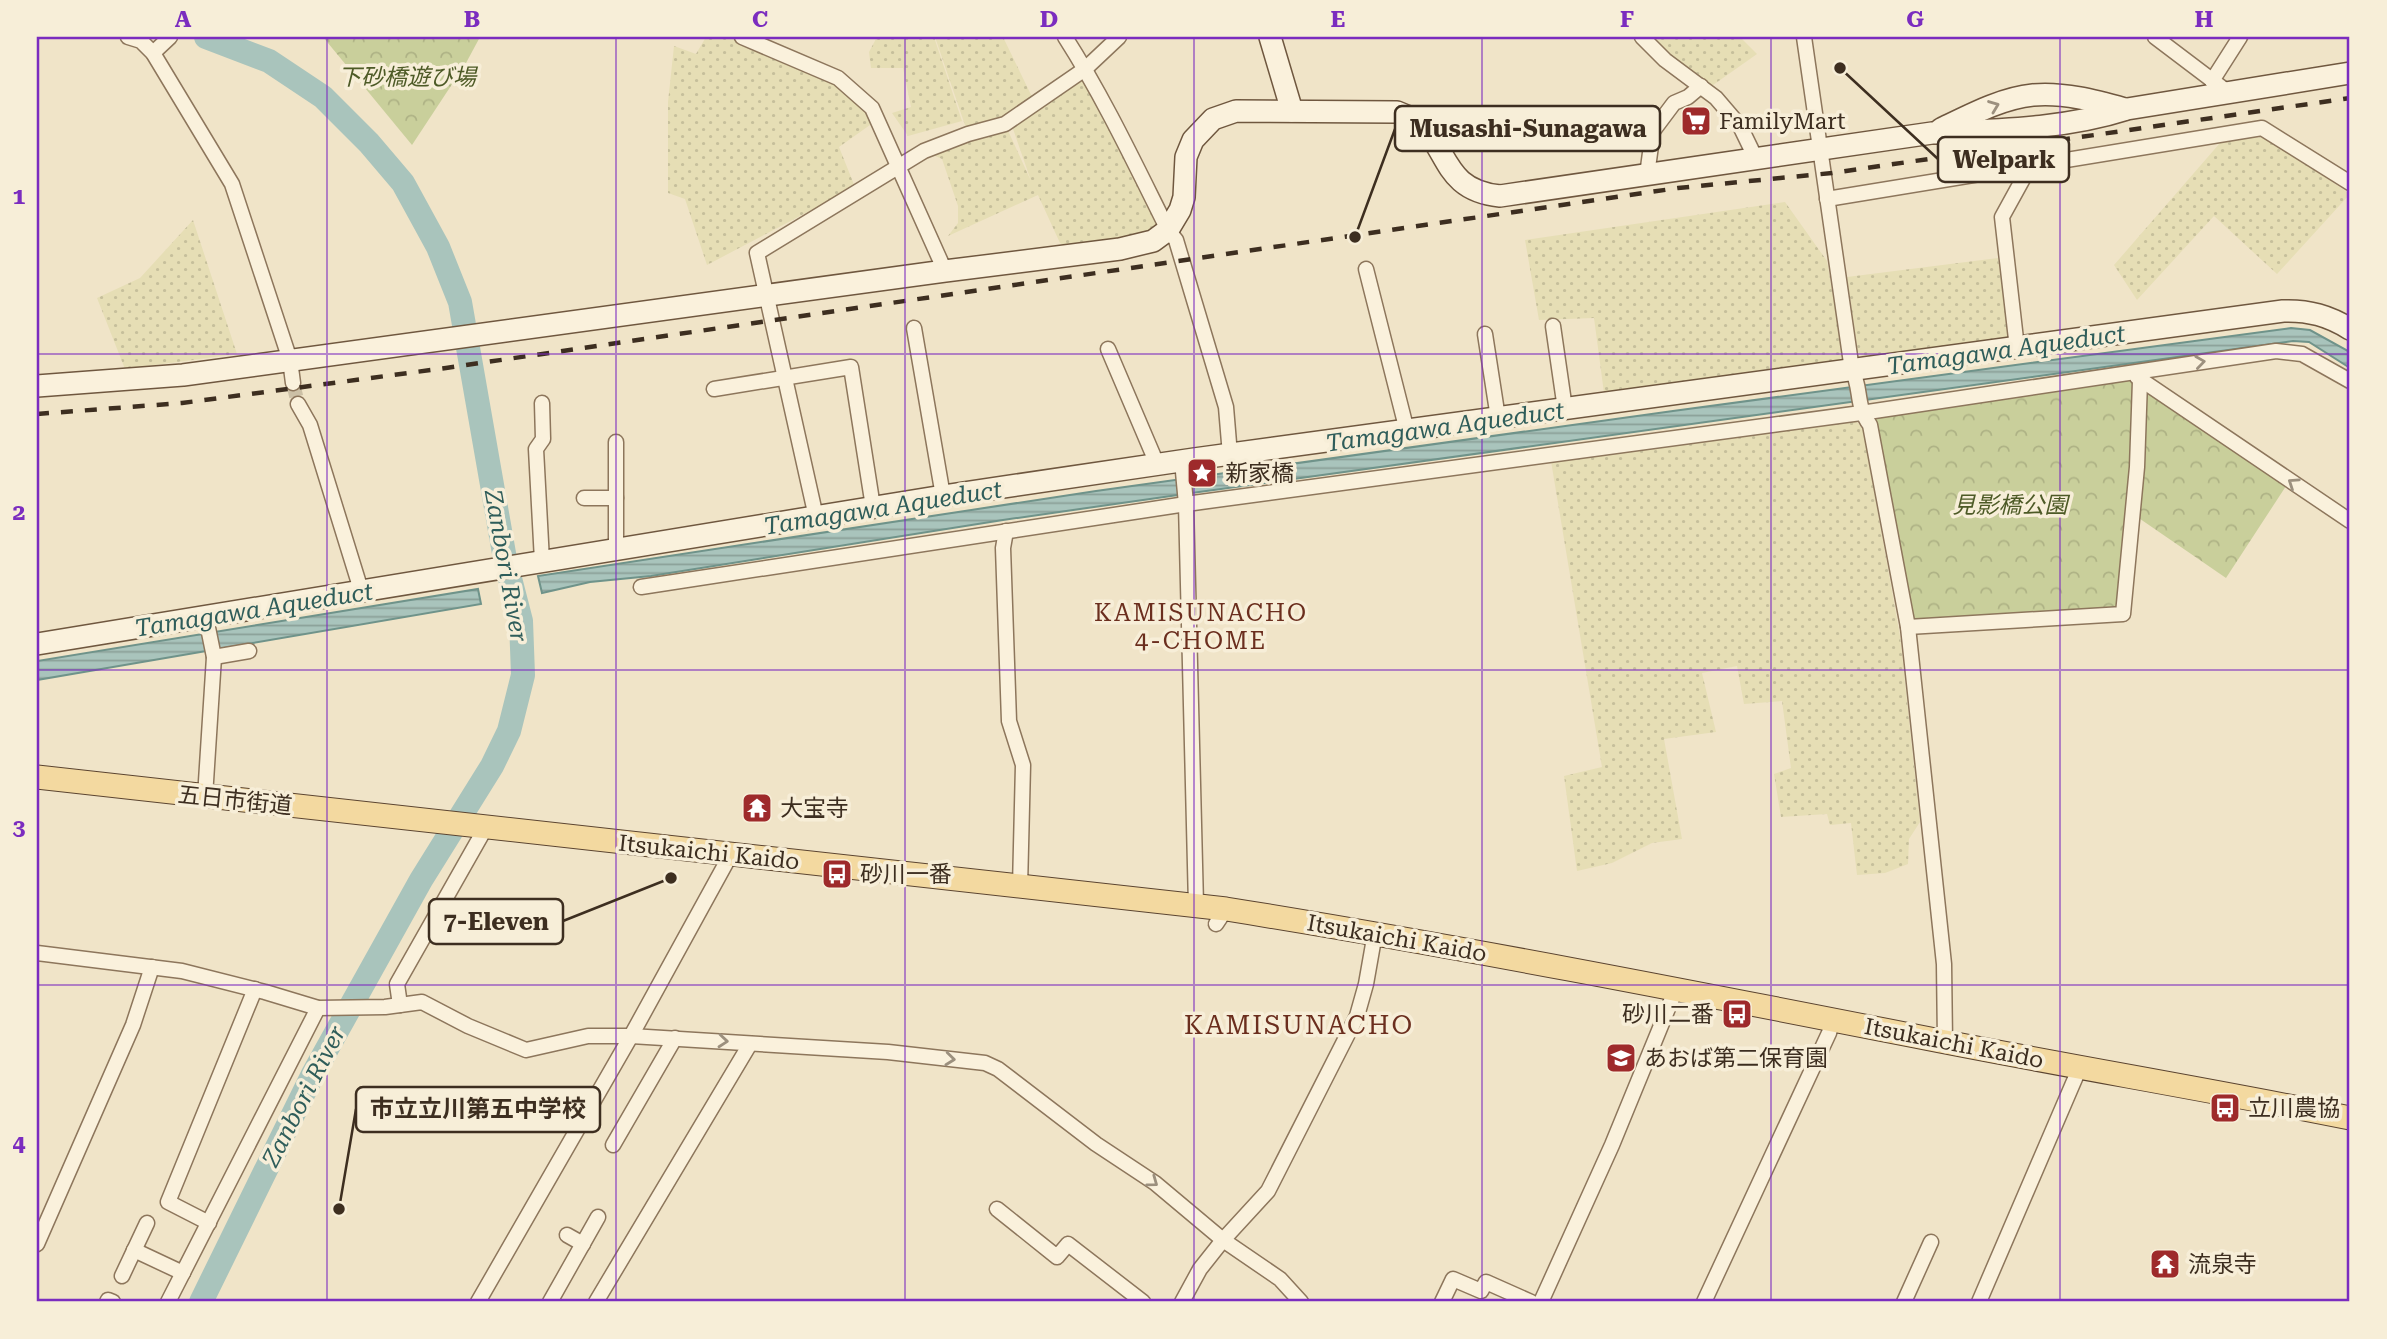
<svg xmlns="http://www.w3.org/2000/svg" width="2387" height="1339" viewBox="0 0 2387 1339" font-family="'Roboto Serif','Noto Sans JP',serif">
<defs>
<pattern id="farmland-dots" width="8" height="8" patternUnits="userSpaceOnUse" patternTransform="scale(1.75)"><rect width="8" height="8" fill="#e6deb5"/><path d="M2 2h.1M6 6h.1" fill="none" stroke="#c6bf9b" stroke-width="1.8" stroke-linecap="round"/></pattern>
<pattern id="park-crowns" width="20" height="18" patternUnits="userSpaceOnUse" patternTransform="scale(1.75)"><rect width="20" height="18" fill="#c9cf9b"/><path d="M2 6a3 3 0 1 1 6 0M12 15a3 3 0 1 1 6 0" fill="none" stroke="#aeb285"/></pattern>
<pattern id="water-rules" width="6" height="5" patternUnits="userSpaceOnUse" patternTransform="scale(1.75)"><rect width="6" height="5" fill="#a9c4bc"/><path d="M0 2.5h6" fill="none" stroke="#8ba098"/></pattern>
</defs>
<rect width="100%" height="100%" fill="#f0e4c8"/>
<g fill="url(#farmland-dots)">
<path d="M706 37H740L838 78 872 108 870 125 839 147 855 187 707 265 685 199 668 193V102L674 46 696 54Z"/>
<path d="M877 37H934L962 121 908 136 892 113 911 107 903 68H871L869 52Z"/>
<path d="M935 37H1003L1034 101 1005 124 1031 181 1011 123 1082 71 1160 221 1152 231 1145 236 1068 248 1060 243 1038 195 948 236 958 223V206L942 159 924 151 968 134Z"/>
<path d="M1642 37H1740L1757 54 1706 90Z"/>
<path d="M2248 137 2266 138 2350 194 2277 274 2214 216 2137 300 2114 265 2220 143Z"/>
<path d="M1785 202 1827 261 1843 355 1836 363 1604 393 1594 318 1539 320 1525 240Z"/>
<path d="M193 220 237 354 125 369 97 298 140 278Z"/>
<path d="M1998 258 2011 340 1866 360 1858 352 1847 277Z"/>
<path d="M1850 419 1858 423 1863 430 1900 636 1920 822 1909 839 1908 864 1885 873 1857 875 1851 823 1830 825 1827 814 1781 817 1774 774 1791 768 1782 701 1744 704 1737 666 1702 673 1716 732 1664 739 1682 839 1652 843 1612 863 1577 871 1564 776 1602 767 1551 461Z"/>
</g>
<g fill="url(#park-crowns)">
<path d="M323 37H480L466 63 412 145Z"/>
<path d="M2130 376 2288 483 2226 578 2130 512 2118 610 1914 625 1866 408Z"/>
</g>
<g fill="url(#water-rules)" stroke="#6f938a" stroke-width="2">
<path d="M2291 328 2310 330 2350 352V368L2309 342 2293 341 1199 492 1003 520 651 576 590 582 542 593 538 576 1096 491 1673 411Z"/>
<path d="M478 589 481 604 37 680V661Z"/>
</g>
<g fill="none" stroke-linecap="round" stroke-linejoin="round">
<path stroke="#a9c4bc" stroke-width="24" d="M201 1302 313 1074 421 880 492 766 509 731 523 675 521 621 505 559 460 302 438 247 403 183 369 143 323 97 269 61 206 37"/>
<path stroke="#ccc0a6" stroke-width="14" stroke-dasharray="14 7" stroke-linecap="butt" d="M293 383 298 404"/>
<g stroke="#8d765c" stroke-width="17">
<g id="street">
<path d="M128 37 141 41 153 53 232 184 290 360 293 383"/>
<path d="M742 37 838 78 872 108 945 271"/>
<path d="M1065 37C1104 98 1135 164 1168 230L1176 240 1226 407 1230 455"/>
<path d="M1642 37 1665 60 1716 98 1740 126 1756 159"/>
<path d="M1804 37 1852 370C1862 389 1855 405 1870 425L1908 627 1944 964 1945 1042"/>
<path d="M2155 37 2229 93"/>
<path d="M153 53 170 37"/>
<path d="M2212 81 2240 37"/>
<path d="M1647 175 1653 131 1674 103 1688 97 1701 86"/>
<path d="M1827 199 2262 128 2350 183"/>
<path d="M1366 269 1407 431"/>
<path d="M1553 326 1565 409"/>
<path d="M914 328 943 496"/>
<path d="M1485 334 1498 418"/>
<path d="M2017 348 2002 217 2030 166"/>
<path d="M1108 349 1157 464"/>
<path d="M2137 377 2350 521"/>
<path d="M714 389 851 367 873 507"/>
<path d="M542 403 543 439 536 449 542 561"/>
<path d="M298 404 310 425 361 590"/>
<path d="M616 442V550"/>
<path d="M1182 461 1186 504 1196 905"/>
<path d="M584 498H616"/>
<path d="M816 517 757 253 924 151 968 134 1005 124 1085 69 1119 37"/>
<path d="M1006 531 1003 548 1009 721 1023 765 1020 887"/>
<path d="M641 587 1186 504 1861 413 2276 351 2302 354 2350 381"/>
<path d="M1908 627 2123 614 2137 467 2140 381"/>
<path d="M214 657 249 651"/>
<path d="M205 797 214 657 206 618"/>
<path d="M1216 924 1226 909"/>
<path d="M37 953 182 971 265 992 318 1008 385 1007 422 1002 468 1026 526 1050 588 1036H631L888 1052 985 1063 998 1069 1096 1144 1155 1183 1223 1240 1280 1279 1301 1302"/>
<path d="M400 1005 397 984 486 827"/>
<path d="M613 1145 675 1038"/>
<path d="M997 1209 1057 1257 1068 1244 1143 1302"/>
<path d="M209 1223 168 1202 255 989"/>
<path d="M567 1235 583 1244"/>
<path d="M37 1244 133 1025 152 967"/>
<path d="M134 1250 183 1273"/>
<path d="M122 1276 147 1223"/>
<path d="M107 1302 108 1300 113 1302"/>
<path d="M168 1302 318 1008"/>
<path d="M478 1302 631 1036 731 854"/>
<path d="M550 1302 598 1217"/>
<path d="M596 1302 750 1044"/>
<path d="M1182 1302 1200 1269 1223 1240 1268 1191 1357 1016 1366 984 1375 933"/>
<path d="M1442 1302 1453 1279 1481 1291 1486 1282 1531 1302"/>
<path d="M1541 1302 1612 1145 1676 989"/>
<path d="M1704 1302 1829 1033 1833 1019"/>
<path d="M1904 1302 1931 1242"/>
<path d="M1979 1302 2080 1067"/>
</g>
</g>
<g stroke="#6f573f" stroke-width="24">
<g id="secondary">
<path d="M1270 37 1292 111"/>
<path d="M1941 129C1970 115 2002 98 2033 95 2063 92 2096 101 2125 109"/>
<path d="M37 386 183 375 945 271 1120 249 1153 241 1168 230 1180 210 1184 197 1186 157 1193 140 1213 119 1236 111 1397 112C1454 132 1432 189 1500 196L1932 133C1997 130 2065 129 2127 109L2350 73"/>
<path d="M37 644 943 496 1194 459 2283 311C2309 310 2329 316 2350 329"/>
</g>
</g>
<g stroke="#5b4430" stroke-width="25">
<path id="primary" d="M37 777 1226 909C1457 946 1686 991 1915 1036 2060 1065 2206 1089 2350 1118"/>
</g>
<use href="#street" stroke="#faf1dc" stroke-width="14"/>
<use href="#secondary" stroke="#faf1dc" stroke-width="21"/>
<use href="#primary" stroke="#f3d9a0" stroke-width="23"/>
<path stroke="#3d2e20" stroke-width="4.5" stroke-dasharray="12 12" stroke-linecap="butt" d="M37 414 182 403 446 368 1678 188 1832 173 2350 98"/>
</g>
<defs><path id="oneway-chevron" d="M-2-3.5L2.5 0L-2 3.5" fill="none" stroke-width="1.6" stroke-linecap="round" stroke-linejoin="round" transform="scale(1.75)"/></defs>
<g stroke="#9c907e">
<use href="#oneway-chevron" transform="translate(1994 106) rotate(-21)"/>
<use href="#oneway-chevron" transform="translate(2200 362) rotate(-8)"/>
<use href="#oneway-chevron" transform="translate(2293 483) rotate(-146)"/>
<use href="#oneway-chevron" transform="translate(723 1041) rotate(5)"/>
<use href="#oneway-chevron" transform="translate(950 1059) rotate(6)"/>
<use href="#oneway-chevron" transform="translate(1153 1182) rotate(36)"/>
</g>
<path fill="none" stroke="#7b2cbf" stroke-width="2" stroke-opacity="0.55" d="M327 37V1302M616 37V1302M905 37V1302M1194 37V1302M1482 37V1302M1771 37V1302M2060 37V1302M37 354H2350M37 670H2350M37 985H2350"/>
<defs>
<g id="supermarket-square" transform="scale(1.575)"><rect x="-9" y="-9" width="18" height="18" rx="4" fill="#9e2a2b" stroke="#f7eed8"/><path d="M-6-5.5h2.5l.6 2H6L4.5 2H-2.5L-4.4-4H-6ZM-1.5 3.2a1.3 1.3 0 1 0 .1 0ZM3 3.2a1.3 1.3 0 1 0 .1 0Z" fill="#fff"/></g>
<g id="sight-square" transform="scale(1.575)"><rect x="-9" y="-9" width="18" height="18" rx="4" fill="#9e2a2b" stroke="#f7eed8"/><path d="M0-6L1.8-2.2L6-1.7L2.9 1.2L3.7 5.4L0 3.3L-3.7 5.4L-2.9 1.2L-6-1.7L-1.8-2.2Z" fill="#fff"/></g>
<g id="temple-square" transform="scale(1.575)"><rect x="-9" y="-9" width="18" height="18" rx="4" fill="#9e2a2b" stroke="#f7eed8"/><path d="M0-6L5-2H3V0L6.5 2.5H4V6H1.5V3h-3V6H-4V2.5H-6.5L-3 0V-2H-5Z" fill="#fff"/></g>
<g id="bus-square" transform="scale(1.575)"><rect x="-9" y="-9" width="18" height="18" rx="4" fill="#9e2a2b" stroke="#f7eed8"/><path d="M-5-6H5V4H4V6H2V4H-2V6H-4V4H-5ZM-3.5-4V0h7V-4ZM-3.5 1.2v1.5H-2V1.2ZM2 1.2v1.5H3.5V1.2Z" fill="#fff"/></g>
<g id="school-square" transform="scale(1.575)"><rect x="-9" y="-9" width="18" height="18" rx="4" fill="#9e2a2b" stroke="#f7eed8"/><path d="M0-5L7-2L0 1L-7-2ZM-4 1L0 2.5L4 1V4Q0 6-4 4Z" fill="#fff"/></g>
</defs>
<g fill-rule="evenodd">
<use href="#supermarket-square" x="1696" y="121"/>
<use href="#sight-square" x="1202" y="473"/>
<use href="#temple-square" x="757" y="808"/>
<use href="#bus-square" x="837" y="874"/>
<use href="#bus-square" x="1737" y="1014"/>
<use href="#school-square" x="1621" y="1058"/>
<use href="#bus-square" x="2225" y="1108"/>
<use href="#temple-square" x="2165" y="1264"/>
</g>
<g text-anchor="middle" stroke-width="7" stroke-linejoin="round" paint-order="stroke">
<g font-size="23" font-style="italic" fill="#4d5a26" stroke="#f7eed8">
<text x="407" y="85">下砂橋遊び場</text>
<text x="2010" y="513">見影橋公園</text>
</g>
<g font-size="23" fill="#3d2e20" stroke="#f7eed8" text-anchor="start">
<text x="1719" y="129">FamilyMart</text>
<text x="1225" y="481">新家橋</text>
<text x="780" y="816">大宝寺</text>
<text x="860" y="882">砂川一番</text>
<text x="1714" y="1022" text-anchor="end">砂川二番</text>
<text x="1644" y="1066">あおば第二保育園</text>
<text x="2248" y="1116">立川農協</text>
<text x="2188" y="1272">流泉寺</text>
</g>
<g font-size="23" fill="#3d2e20" stroke="#f7eed8">
<text transform="translate(235 800) rotate(6)" y="8">五日市街道</text>
<text transform="translate(709 852) rotate(6)" y="8">Itsukaichi Kaido</text>
<text transform="translate(1397 938) rotate(10)" y="8">Itsukaichi Kaido</text>
<text transform="translate(1954 1043) rotate(11)" y="8">Itsukaichi Kaido</text>
</g>
<g font-size="24" font-style="italic" fill="#2f5d5a" stroke="#f7eed8">
<text transform="translate(2006 350) rotate(-8)" y="8">Tamagawa Aqueduct</text>
<text transform="translate(1445 427) rotate(-8)" y="8">Tamagawa Aqueduct</text>
<text transform="translate(883 508) rotate(-9)" y="8">Tamagawa Aqueduct</text>
<text transform="translate(506 566) rotate(80)" y="8">Zanbori River</text>
<text transform="translate(254 610) rotate(-9)" y="8">Tamagawa Aqueduct</text>
<text transform="translate(304 1096) rotate(-63)" y="8">Zanbori River</text>
</g>
<g font-size="24" letter-spacing="2" fill="#6b2e1e" stroke="#f7eed8">
<text x="1201" y="621">KAMISUNACHO<tspan x="1201" dy="28">4-CHOME</tspan></text>
</g>
<g font-size="26" letter-spacing="2" fill="#6b2e1e" stroke="#f7eed8">
<text x="1299" y="1034">KAMISUNACHO</text>
</g>
</g>
<path fill="none" stroke="#3d2e20" stroke-width="2.5" d="M1355 237L1395 129M1840 68L1938 159M671 878L563 921M339 1209L356 1109"/>
<g fill="#3d2e20" stroke="#f7eed8" stroke-width="2.5">
<circle cx="1355" cy="237" r="7"/>
<circle cx="1840" cy="68" r="7"/>
<circle cx="671" cy="878" r="7"/>
<circle cx="339" cy="1209" r="7"/>
</g>
<g fill="#f7eed8" stroke="#3d2e20" stroke-width="2.5">
<rect x="1395" y="106" width="265" height="45" rx="7"/>
<rect x="1938" y="137" width="131" height="45" rx="7"/>
<rect x="429" y="899" width="134" height="45" rx="7"/>
<rect x="356" y="1087" width="244" height="45" rx="7"/>
</g>
<g font-size="24" text-anchor="middle" font-weight="bold" fill="#3d2e20">
<text x="1528" y="137">Musashi-Sunagawa</text>
<text x="2004" y="168">Welpark</text>
<text x="496" y="930">7-Eleven</text>
<text x="478" y="1117">市立立川第五中学校</text>
</g>
<rect width="2387" height="1339" fill="none" stroke="#f7eed8" stroke-width="77"/>
<rect x="38" y="38" width="2310" height="1262" fill="none" stroke="#7b2cbf" stroke-width="2.5"/>
<g font-size="23" text-anchor="middle" font-weight="bold" fill="#7b2cbf">
<text x="183" y="27">A</text>
<text x="472" y="27">B</text>
<text x="760" y="27">C</text>
<text x="1049" y="27">D</text>
<text x="1338" y="27">E</text>
<text x="1627" y="27">F</text>
<text x="1915" y="27">G</text>
<text x="2204" y="27">H</text>
<text x="19" y="204">1</text>
<text x="19" y="520">2</text>
<text x="19" y="835">3</text>
<text x="19" y="1151">4</text>
</g>
</svg>
